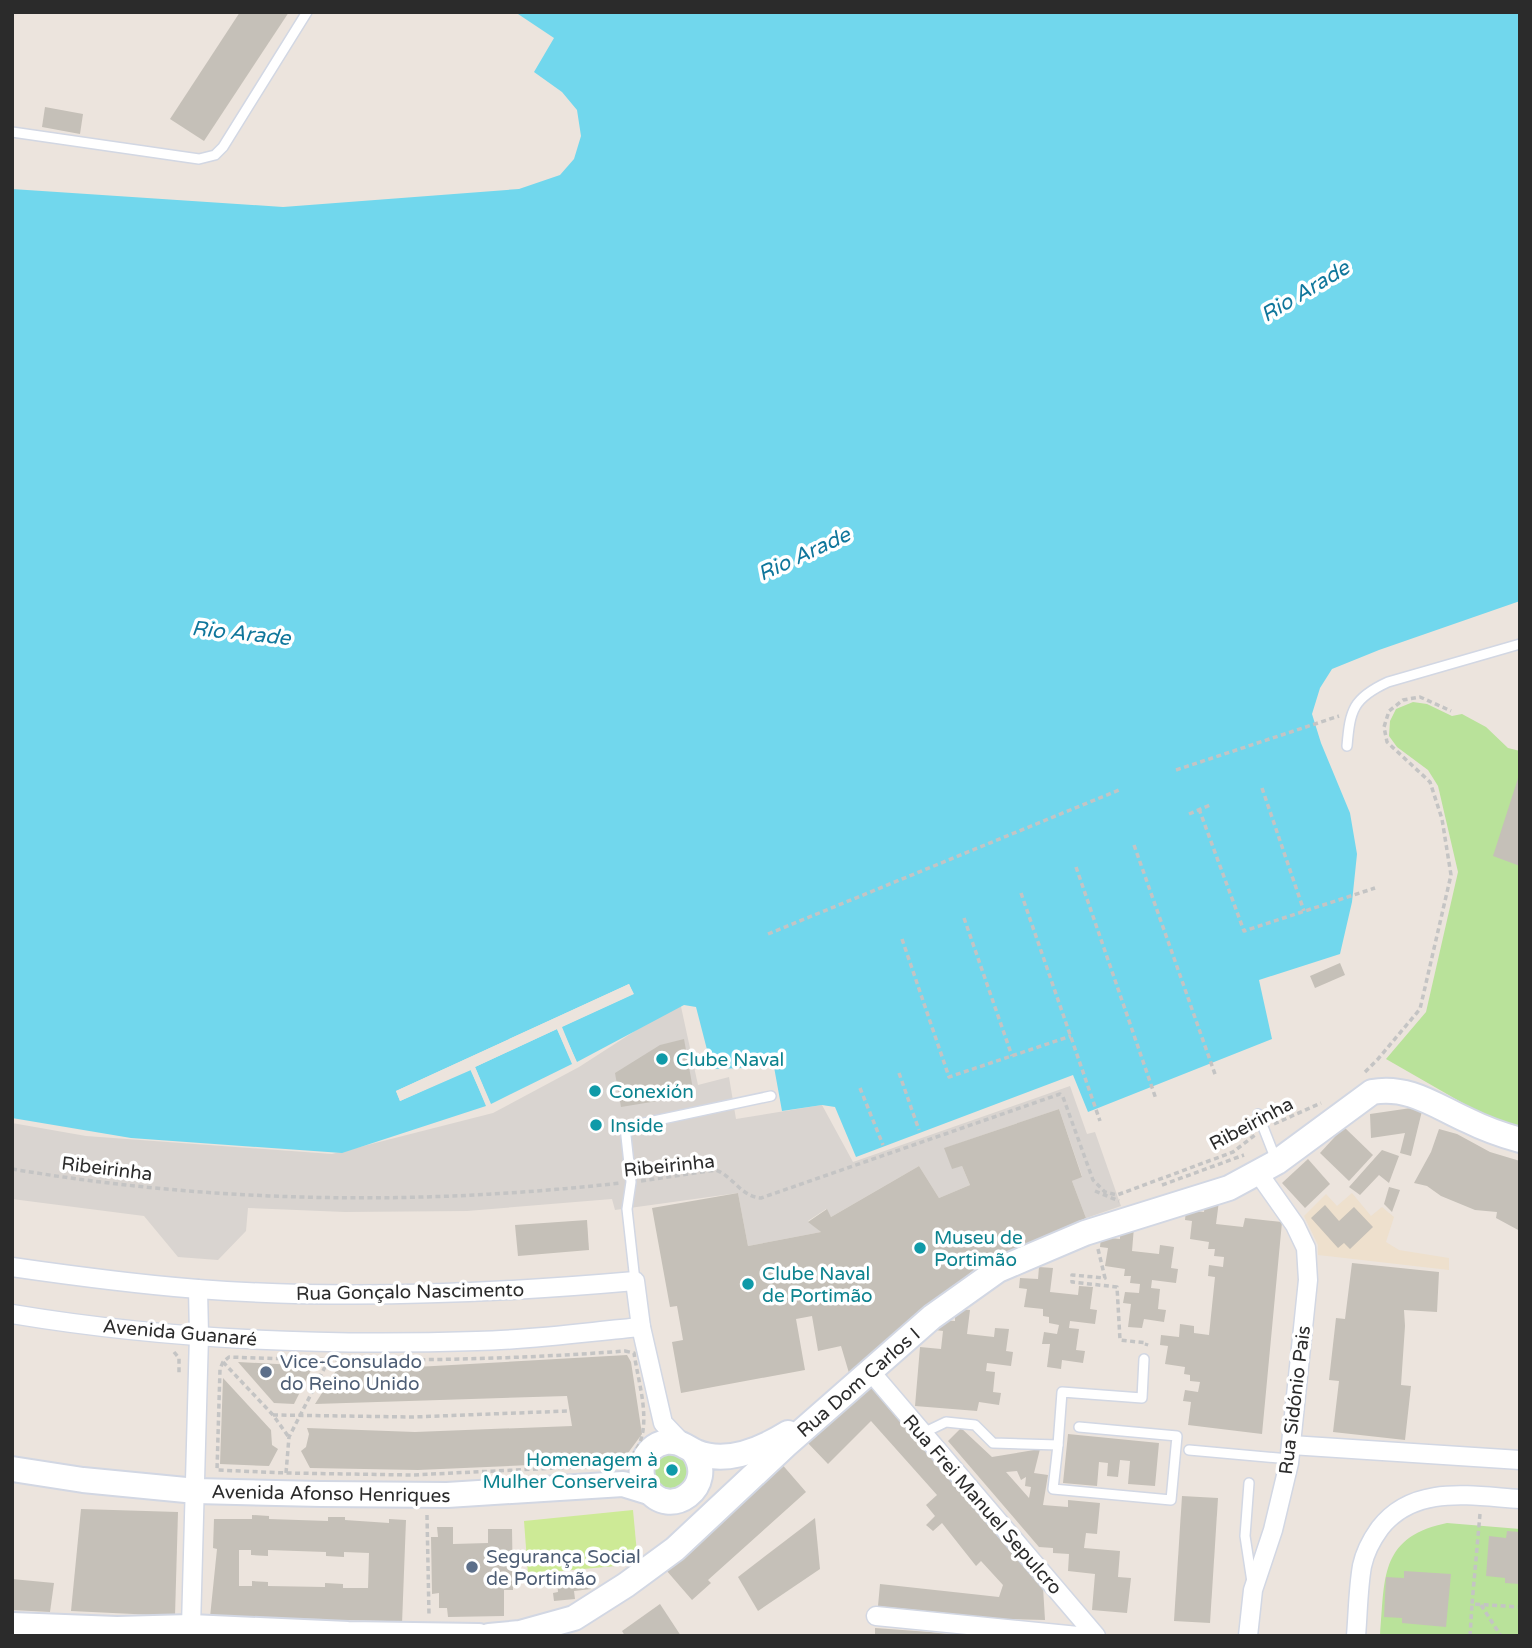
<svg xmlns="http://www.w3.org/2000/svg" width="1532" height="1648" viewBox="0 0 1532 1648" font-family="'Varela Round',sans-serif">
<rect width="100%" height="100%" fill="#ece4dd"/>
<path fill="#eee0cd" d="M1352 1193 1371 1216 1382 1207 1394 1217 1386 1242 1399 1250 1449 1258V1270L1318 1255V1245L1304 1216 1326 1194 1337 1206Z"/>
<g fill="#b9e29a">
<path d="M1413 702 1427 704 1452 716 1462 714 1486 727 1508 748 1520 751V1128L1494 1121 1386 1059 1426 1012 1458 872 1438 786 1428 770 1397 747 1389 736 1390 721 1396 709Z"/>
<circle cx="671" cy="1471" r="17"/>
<path d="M1447 1523 1520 1529V1636H1380C1385 1578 1379 1537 1447 1523Z"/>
</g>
<path fill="#cdea96" d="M633 1510 638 1564 528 1574 524 1521Z"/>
<path fill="#d9d4d0" d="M680 1002 698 1085 729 1077 736 1119 822 1105 853 1162 1070 1086 1087 1134 1095 1132 1121 1206 1086 1218 1072 1181 1082 1176 1059 1109 945 1148 952 1168 962 1166 970 1185 939 1198 919 1166 831 1217 826 1209 808 1221 821 1232 748 1246 738 1193 615 1210 612 1199 467 1211 345 1212 248 1208 246 1231 218 1260 178 1257 144 1216 12 1199V1123L86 1136 332 1154 493 1113 579 1067Z"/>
<g fill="#71d7ed">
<path d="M515 12H1520V601L1379 650 1332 669 1320 688 1312 714 1321 743 1350 813 1357 854 1352 902 1340 954 1259 980 1272 1039 1088 1112 1073 1075 856 1157 835 1107 822 1105 782 1111 774 1067 712 1069 696 1007 684 1005 577 1062 561 1027 633 994 629 984 396 1091 400 1101 471 1070 486 1106 342 1153 131 1138 12 1118V189L283 207 519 189 560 175 574 159 581 136 577 110 562 92 534 72 554 38Z"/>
<path d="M557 1029 572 1064 491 1104 475 1067Z"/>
</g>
<path fill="#ece4dd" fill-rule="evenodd" d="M629 984 634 994 562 1027 578 1066 574 1067 557 1029 475 1067 492 1108 488 1109 470 1069 400 1101 396 1091ZM627 989 629 992 402 1096 400 1093Z"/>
<g fill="#c5c0b8" fill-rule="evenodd">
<path d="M240 12H289L204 141 170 119Z"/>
<path d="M45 107 83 114 80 134 42 127Z"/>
<path d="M1519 775H1520V866L1493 856Z"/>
<path d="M1340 963 1345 975 1315 988 1310 976Z"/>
<path d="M684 1039 694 1095 621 1107 615 1073 660 1045Z"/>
<path d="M1411 1108 1422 1111 1411 1156 1400 1153 1405 1133 1371 1138 1370 1114Z"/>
<path d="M1059 1109 1082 1177 1072 1181 1086 1218 982 1263 849 1373 841 1346 818 1351 812 1316 796 1319 805 1370 681 1393 672 1342 683 1340 677 1306 670 1307 652 1208 738 1193 748 1246 821 1232 808 1222 827 1209 831 1217 919 1166 939 1198 970 1185 962 1166 952 1169 944 1148Z"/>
<path d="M1344 1127 1373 1155 1349 1181 1320 1153Z"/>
<path d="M1439 1129 1457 1134 1490 1152 1520 1161V1231L1496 1218 1497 1212 1475 1210 1441 1196 1427 1186 1414 1183 1431 1152Z"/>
<path d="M1382 1150 1399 1156 1389 1183 1379 1175 1360 1195 1349 1187Z"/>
<path d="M1308 1159 1330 1184 1305 1208 1282 1183Z"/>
<path d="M1389 1187 1400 1190 1392 1212 1384 1204Z"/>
<path d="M1205 1199 1219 1201 1216 1224 1243 1227 1245 1218 1282 1222 1262 1434 1188 1425 1191 1402 1183 1401 1185 1390 1198 1392 1200 1382 1190 1381V1375L1184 1374 1185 1367 1165 1364 1168 1346 1160 1345 1161 1335 1179 1337 1180 1324 1194 1326V1333L1209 1335 1215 1277 1208 1276 1209 1265 1223 1267 1224 1257 1214 1256 1215 1249H1208L1209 1242 1190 1239 1192 1221 1185 1220 1186 1210 1204 1212Z"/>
<path d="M1325 1205 1339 1221 1354 1207 1373 1227 1350 1249 1344 1243 1338 1248 1311 1218Z"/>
<path d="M587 1220 589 1250 518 1256 515 1225Z"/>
<path d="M1120 1226 1134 1227 1132 1251 1159 1254 1160 1245 1174 1247 1171 1268 1178 1269 1176 1283 1152 1280 1151 1288 1160 1289 1158 1309 1166 1310 1164 1322 1144 1319 1142 1328 1128 1327 1131 1304 1123 1303 1125 1292 1139 1293 1140 1284 1130 1283 1131 1276H1124L1125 1269 1105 1266 1108 1248 1100 1247 1101 1237 1120 1239Z"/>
<path d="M1352 1263 1439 1272 1437 1312 1404 1310 1405 1326 1401 1385 1411 1386 1405 1440 1333 1432 1339 1381 1329 1380 1336 1318 1345 1319Z"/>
<path d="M1039 1267 1053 1268 1050 1292 1078 1295 1079 1286 1093 1287 1090 1309 1097 1310 1095 1324 1070 1321 1069 1328 1079 1329 1076 1350 1085 1351 1083 1363 1062 1360 1061 1369 1047 1367 1050 1344H1042L1044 1332 1057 1334 1059 1325 1049 1323V1317L1043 1316V1309L1024 1307 1027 1289 1019 1288 1020 1278 1038 1279Z"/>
<path d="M955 1309 970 1310 967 1334 994 1337 995 1328 1009 1329 1006 1351 1013 1352 1011 1366 987 1363 986 1371 995 1372 993 1392 1001 1393 999 1405 979 1402 977 1411 915 1406 920 1347 941 1349 943 1331 935 1330 937 1320 955 1321Z"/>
<path d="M627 1355 631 1362 642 1434 622 1461 418 1470 310 1468 301 1451 306 1447 309 1434 307 1428 415 1432 572 1426 567 1396 315 1404 339 1366 416 1367Z"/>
<path d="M238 1362 313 1366 294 1404 274 1403Z"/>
<path d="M223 1378 271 1430 272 1445 278 1449 269 1466 220 1464Z"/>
<path d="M872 1385 1043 1587 1045 1620 1004 1619 878 1606 880 1584 999 1597 1003 1585 981 1561 976 1566 942 1523 933 1531 926 1525 935 1516 926 1505 937 1495 871 1421 828 1464 805 1440Z"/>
<path d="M961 1428 992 1457 1040 1449 1034 1473 1048 1475 1043 1505 1068 1507V1500L1100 1503 1097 1534 1086 1533 1084 1548 1120 1551 1118 1577 1131 1578 1127 1613 1092 1610 1095 1574 1068 1571 1069 1554 1053 1553V1548L1039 1547 948 1441ZM1017 1471 1021 1480 1026 1477 1025 1486 1031 1487 1029 1498 1006 1472Z"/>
<path d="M1068 1434 1159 1443 1155 1486 1128 1484 1130 1461 1120 1460 1118 1477 1107 1476 1108 1463 1099 1462 1097 1486 1063 1483Z"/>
<path d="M780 1462 806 1492 708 1580 711 1583 692 1600 666 1570Z"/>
<path d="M1182 1496 1218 1498 1210 1623 1174 1621Z"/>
<path d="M81 1509 178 1512 175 1616 71 1611Z"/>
<path d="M252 1515 269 1516V1519L328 1521V1517H345V1520L389 1523V1519L406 1520 402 1624H387V1621L345 1620V1623L324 1622V1619L267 1618 268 1621 250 1620V1617H210L217 1549 213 1548 214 1519H252ZM239 1550H251V1555L268 1556V1550L326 1552V1556L344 1557V1552L369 1553 368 1588H343V1584L325 1583V1587L268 1586V1582L252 1581V1586H239Z"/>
<path d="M815 1518 820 1569 758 1611 738 1577Z"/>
<path d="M437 1527H453V1544L488 1543V1529H512L513 1590H504V1616L448 1617 447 1608H439V1593L432 1594 431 1537H438Z"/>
<path d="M1507 1531 1520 1532V1584L1505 1583V1578L1486 1576 1489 1536 1506 1538Z"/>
<path d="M1404 1571 1451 1574 1446 1627 1402 1623V1618L1384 1617 1386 1577 1404 1578Z"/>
<path d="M590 1577 591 1589 574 1591 575 1599 554 1601 553 1593 558 1592 557 1580Z"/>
<path d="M12 1579 54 1583 50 1612 12 1610Z"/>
<path d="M660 1604 681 1636H625L622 1631Z"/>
<path d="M875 1628 930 1632 947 1634V1636H875Z"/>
</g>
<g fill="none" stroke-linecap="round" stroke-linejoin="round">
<g stroke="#d2d7e3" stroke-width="12">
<g id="lane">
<path d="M12 132 199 159 215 155 223 147 307 12"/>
<path d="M1347 746C1350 710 1353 698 1388 682L1520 644"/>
<path d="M1258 1114 1276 1160"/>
<path d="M635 1281 627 1209 631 1182 625 1127 771 1096"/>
<path d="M923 1433 946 1422 975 1425 993 1443 1058 1445 1062 1392 1142 1398 1144 1359"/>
<path d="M1058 1445 1053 1489 1171 1500 1177 1436 1079 1427"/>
<path d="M1189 1450 1289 1459"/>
<path d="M1249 1483 1245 1536 1252 1582"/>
</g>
</g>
<g stroke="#d2d7e3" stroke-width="21">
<g id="street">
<path d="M12 1267C74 1276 136 1284 198 1289 343 1300 489 1294 635 1281L641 1327 663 1423 683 1444"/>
<path d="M12 1314C162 1339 326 1346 477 1341 532 1340 587 1332 641 1327"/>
<path d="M870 1371 1096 1636"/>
<path d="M1291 1445 1520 1460"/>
<path d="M876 1616 1078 1636"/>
<path d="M191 1627 199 1335 198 1289"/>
<path d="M1248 1636 1253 1590 1273 1530 1289 1463 1308 1280 1306 1248 1295 1225 1259 1174"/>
<path d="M1356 1636C1358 1613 1358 1589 1362 1566 1365 1552 1372 1539 1380 1528 1414 1484 1471 1496 1520 1499"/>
</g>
</g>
<g stroke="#d2d7e3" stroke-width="28">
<g id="secondary">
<path d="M693 1451C719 1486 669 1522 647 1488 642 1481 640 1471 643 1463 646 1452 655 1444 666 1442 679 1440 685 1447 696 1452 727 1465 762 1449 788 1433"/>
<path d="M12 1469 83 1480 196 1491 321 1494 447 1495 623 1484 649 1492"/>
<path d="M12 1625 117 1629 191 1627 348 1634 479 1636"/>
<path d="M489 1636 520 1633 574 1618 626 1585 675 1549 786 1445 932 1317 998 1270 1085 1233 1229 1188 1277 1162 1372 1092C1409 1085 1437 1107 1469 1121 1485 1129 1502 1135 1520 1140"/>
</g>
</g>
<g stroke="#c4c4c4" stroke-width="3.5" stroke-dasharray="5 3.5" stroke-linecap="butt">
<path d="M1176 770 1339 716"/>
<path d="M1262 788 1304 911"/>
<path d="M1199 809 1244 931 1375 888"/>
<path d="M1189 814 1210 805"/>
<path d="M1134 845 1216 1077"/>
<path d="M1076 867 1156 1099"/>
<path d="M1021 893 1100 1121"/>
<path d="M964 918 1012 1056"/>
<path d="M768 934 1119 790"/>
<path d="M902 939 949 1077 1071 1036"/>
<path d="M1365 1072 1378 1059 1420 1009 1451 875 1442 819 1430 782 1387 742 1384 727 1389 711 1403 700 1420 697 1451 711"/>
<path d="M899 1073 919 1130"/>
<path d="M860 1088 883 1145"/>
<path d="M1274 1124 1321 1103"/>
<path d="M12 1169C213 1203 418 1206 620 1183"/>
<path d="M641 1181 716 1170C734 1177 740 1196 761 1198L1060 1094 1063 1097 1093 1180 1105 1192 1117 1195 1233 1152 1255 1135"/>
<path d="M1162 1185 1244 1155"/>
<path d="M1095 1191 1119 1201"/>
<path d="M1098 1249 1105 1278 1072 1275V1282L1117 1287 1120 1340 1147 1343 1146 1346"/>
<path d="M625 1351 634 1353C639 1389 660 1444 619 1465L412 1475 286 1473 217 1470 220 1369 223 1362 229 1357C361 1362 493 1361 625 1351Z"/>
<path d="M174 1352 179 1358V1374"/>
<path d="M223 1362 273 1415 288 1436"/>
<path d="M273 1415 413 1417 568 1411"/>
<path d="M286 1473 289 1437 328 1361"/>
<path d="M1480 1514 1472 1604 1520 1607"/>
<path d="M427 1515 429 1615"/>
<path d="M1481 1605 1501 1636"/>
<path d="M1470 1636 1472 1604"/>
</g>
<use href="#lane" stroke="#fff" stroke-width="9"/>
<use href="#street" stroke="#fff" stroke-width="18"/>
<use href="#secondary" stroke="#fff" stroke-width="24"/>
</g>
<g fill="#0f9aa8" stroke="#fff" stroke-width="2.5">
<circle cx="662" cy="1059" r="7"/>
<circle cx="595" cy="1091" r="7"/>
<circle cx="596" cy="1125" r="7"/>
<circle cx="920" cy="1248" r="7"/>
<circle cx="748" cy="1284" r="7"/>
<circle cx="672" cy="1470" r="7"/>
</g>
<g fill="#5c6f8a" stroke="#fff" stroke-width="2.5">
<circle cx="266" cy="1372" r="7"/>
<circle cx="472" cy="1567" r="7"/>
</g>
<g text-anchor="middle" stroke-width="7" stroke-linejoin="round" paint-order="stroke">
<g font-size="19" fill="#0d838f" stroke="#fff" text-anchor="start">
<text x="676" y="1066">Clube Naval</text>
<text x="609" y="1098">Conexión</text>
<text x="610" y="1132">Inside</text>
<text x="934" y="1244">Museu de<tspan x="934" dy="22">Portimão</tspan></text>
<text x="762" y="1280">Clube Naval<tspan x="762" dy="22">de Portimão</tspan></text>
<text x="658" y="1466" text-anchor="end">Homenagem à<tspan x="658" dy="22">Mulher Conserveira</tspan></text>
</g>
<g font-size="19" fill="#2b2b2b" stroke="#fff">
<text transform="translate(1251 1123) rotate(-28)" y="7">Ribeirinha</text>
<text transform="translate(669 1165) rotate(-6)" y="7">Ribeirinha</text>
<text transform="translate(107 1168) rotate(7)" y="7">Ribeirinha</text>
<text transform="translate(410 1291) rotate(-1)" y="7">Rua Gonçalo Nascimento</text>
<text transform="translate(180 1332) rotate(5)" y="7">Avenida Guanaré</text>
<text transform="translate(858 1382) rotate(-41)" y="7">Rua Dom Carlos I</text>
<text transform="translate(1294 1400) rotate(-83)" y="7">Rua Sidónio Pais</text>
<text transform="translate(331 1493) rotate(1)" y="7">Avenida Afonso Henriques</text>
<text transform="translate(983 1504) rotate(49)" y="7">Rua Frei Manuel Sepulcro</text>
</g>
<g font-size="19" fill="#4e5e75" stroke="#fff" text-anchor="start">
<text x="280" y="1368">Vice-Consulado<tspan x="280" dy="22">do Reino Unido</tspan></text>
<text x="486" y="1563">Segurança Social<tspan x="486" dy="22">de Portimão</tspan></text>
</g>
<g font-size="21" font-style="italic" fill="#0f769b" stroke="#fff">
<text transform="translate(1305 291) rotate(-31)" y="7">Rio Arade</text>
<text transform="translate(804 554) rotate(-25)" y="7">Rio Arade</text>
<text transform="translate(241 633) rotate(6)" y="7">Rio Arade</text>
</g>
</g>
<rect width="1532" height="1648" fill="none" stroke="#2b2b2b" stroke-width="28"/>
</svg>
